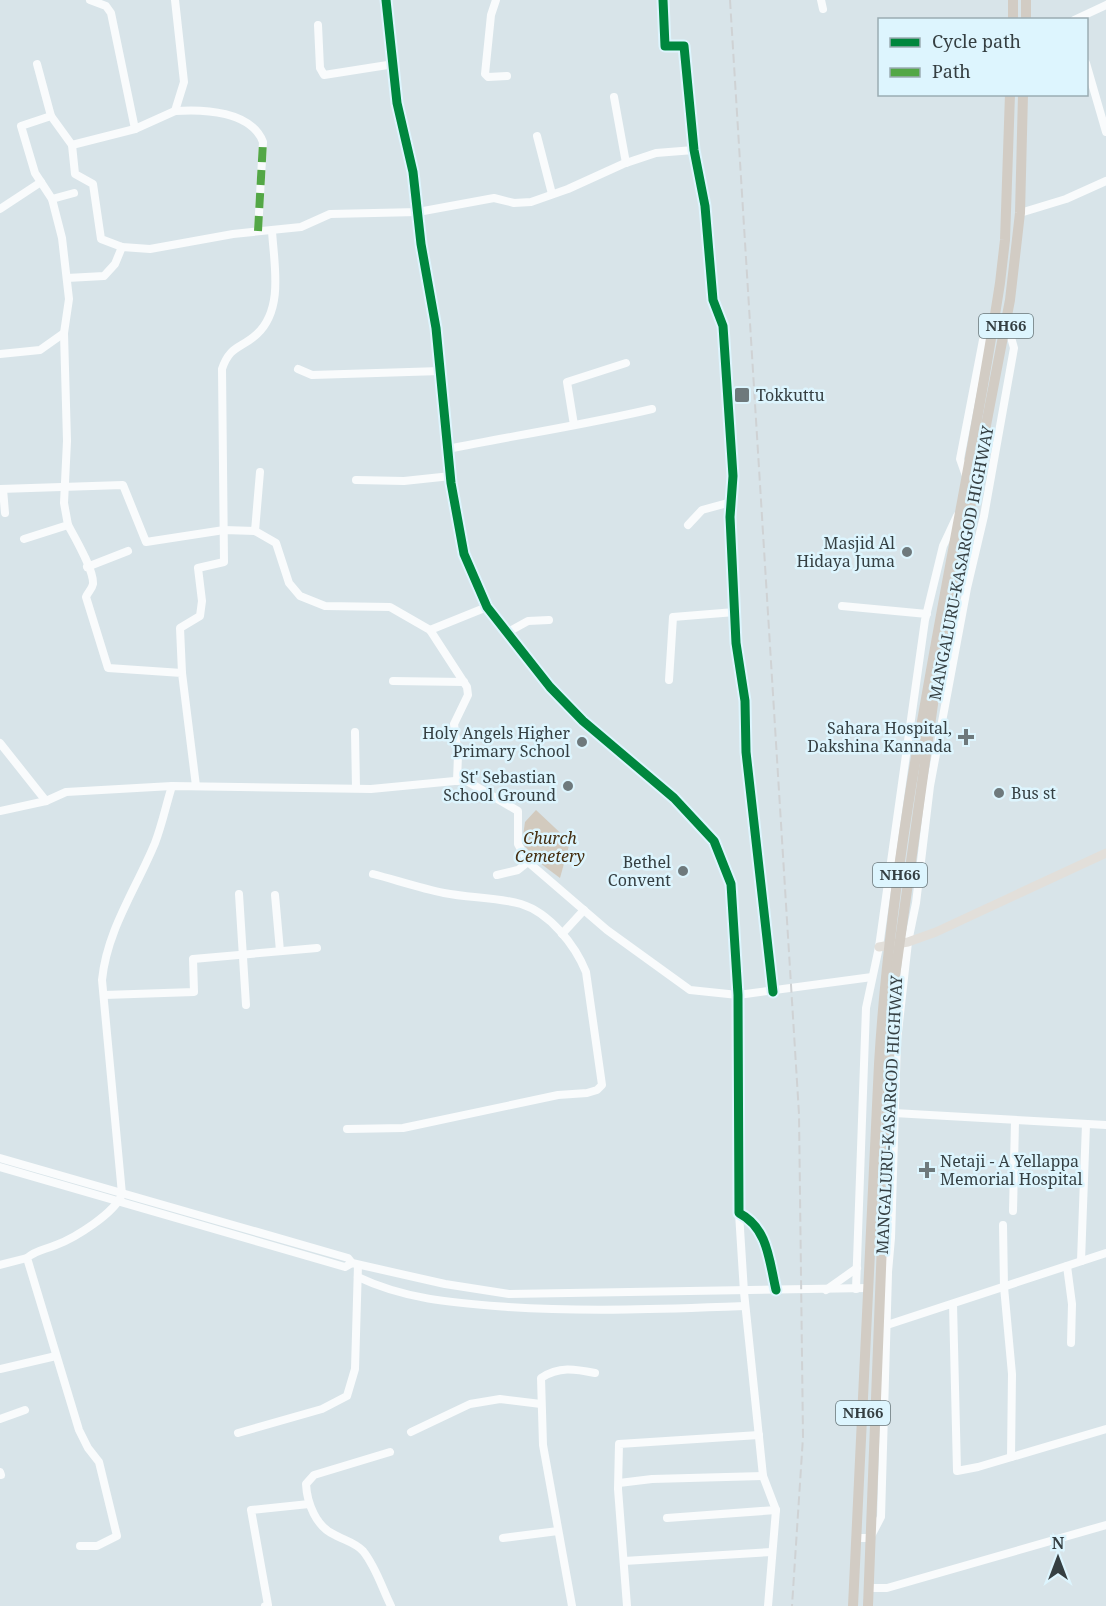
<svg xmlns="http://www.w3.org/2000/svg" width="1106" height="1606" viewBox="0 0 1106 1606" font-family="'Noto Serif',serif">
<rect width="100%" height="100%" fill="#d8e4e9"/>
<path fill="#d2cabe" d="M536 810 570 842 560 878 540 863 522 843 525 822Z"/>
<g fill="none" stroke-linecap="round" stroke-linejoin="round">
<g stroke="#f9fbfc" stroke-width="8">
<path d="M90 0 106 6 111 13 135 129"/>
<path d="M386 0 397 103 413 172 421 244 436 328 451 483 464 554 487 607 550 687 583 721 674 798 714 841 731 884 738 995 739 1213C768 1228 769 1260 776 1290"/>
<path d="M496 0 491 15 485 74 488 77 507 76"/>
<path d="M663 0 665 46H684L694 150 705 206 713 300 723 326 733 476 730 517 736 643 745 701 746 752 773 992"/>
<path d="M821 0 823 9"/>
<path d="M1074 20 1106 5"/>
<path d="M318 25 320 68 324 75 394 64"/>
<path d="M1086 63 1106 132"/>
<path d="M37 64 51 116"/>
<path d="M614 97 626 163"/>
<path d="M175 111C204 109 251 111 263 142L258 231"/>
<path d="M537 136 552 194"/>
<path d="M72 145 75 174 93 184 101 239 122 247 150 249 233 234 301 227 330 214 418 212 494 198 514 203 531 202 568 189 623 164 656 153 694 150"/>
<path d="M52 199 74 193"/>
<path d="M0 209 41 182"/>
<path d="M1020 213 1066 199 1106 181"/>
<path d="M67 278 104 276 115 264 122 247"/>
<path d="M0 354 40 350 64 333 69 299 62 238 52 199 35 173 21 126 51 116 72 145 135 129 175 111 184 82 175 0"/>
<path d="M298 369 312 375 441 371"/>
<path d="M574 425 567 382 626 363"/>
<path d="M448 449C517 435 584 425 652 409"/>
<path d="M966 476 960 459 983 340 992 337"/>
<path d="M356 480 404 481 451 476"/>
<path d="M0 489 123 485 146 542 224 530 255 531 260 472"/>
<path d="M3 489 5 513"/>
<path d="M68 525C75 538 94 570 93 584 92 589 88 592 86 597L108 668 182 673 196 786"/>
<path d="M688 525 702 510 731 502"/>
<path d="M255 531 276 543 289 583 300 596 325 606 390 607 430 630 467 687 468 695 454 724 458 755 457 781"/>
<path d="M24 539 68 525 64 503 67 441 64 333"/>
<path d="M87 567 128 551"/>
<path d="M842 606 927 614"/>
<path d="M430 630 487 607"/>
<path d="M508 632 528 621 549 620"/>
<path d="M182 673 180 628 200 616 202 601 198 568 224 562 222 369C230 345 241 349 257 334 284 309 274 264 272 231"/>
<path d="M669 680 673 617 735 612"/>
<path d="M393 681 464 682"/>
<path d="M355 732 356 788"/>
<path d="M0 743 46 801"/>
<path d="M0 811 46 801 66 792 172 786 371 789 465 780 518 811V844L528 862 607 930 690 990 738 995 872 977"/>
<path d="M497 875 518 870 528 862"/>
<path d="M239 894 246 1005"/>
<path d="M275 895 280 951"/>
<path d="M562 934 584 910"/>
<path d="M104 995 194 992 193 959 317 948"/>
<path d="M894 1113 1106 1125"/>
<path d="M347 1129 403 1128 558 1095 587 1093 597 1090 602 1085 586 972C575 945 550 913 521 904 496 897 469 898 444 893 420 888 396 880 373 874"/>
<path d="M0 1158 348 1258 352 1263 445 1284 509 1294 868 1288"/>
<path d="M0 1167 345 1267 352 1263"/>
<path d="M1013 1211 1015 1121"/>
<path d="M739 1213 744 1292 763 1476 776 1510 768 1606"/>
<path d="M1003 1225 1004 1287 1012 1374 1011 1457"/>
<path d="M1081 1261 1086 1124"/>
<path d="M0 1265 27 1258"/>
<path d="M1067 1266 1072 1304 1071 1343"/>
<path d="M358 1277C406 1300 456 1303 508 1307 587 1312 666 1309 745 1306"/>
<path d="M881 1285 888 1272 891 1238 897 1041 908 942 916 903 930 786 967 588 984 516 1014 348 1007 323"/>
<path d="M856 1289 866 1008 879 947 925 620 943 546 957 516"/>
<path d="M826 1290 857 1268"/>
<path d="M953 1304 957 1471 978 1467 1106 1429"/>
<path d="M884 1326 1106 1253"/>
<path d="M0 1369 56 1356"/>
<path d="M0 1419 25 1410"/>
<path d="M411 1432 470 1404 500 1399 541 1404"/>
<path d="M238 1433 322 1409 347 1396 355 1369 358 1265"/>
<path d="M390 1452 314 1475 306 1484C307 1503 316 1527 335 1535 344 1540 356 1543 363 1551 376 1567 382 1588 391 1606"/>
<path d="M0 1472 1 1475"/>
<path d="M619 1483 652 1479 763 1476"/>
<path d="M667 1518 776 1510"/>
<path d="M503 1538 558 1531"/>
<path d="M857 1538H870L881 1517 888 1274"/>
<path d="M80 1546H97L117 1536 99 1462 88 1448 79 1430 27 1258C36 1250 44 1250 56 1245 75 1238 115 1213 122 1194L102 980C107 930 136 889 155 843 162 825 166 805 172 786"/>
<path d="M624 1561 772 1552"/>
<path d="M869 1588H887L1106 1525"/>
<path d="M265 1606 268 1605 251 1510 309 1504"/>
<path d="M572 1606 543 1445 541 1378C559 1366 575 1369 595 1373"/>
<path d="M627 1606 618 1489 619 1444 759 1435"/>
</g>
<path stroke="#e2dfda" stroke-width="9" d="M879 947 908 942 936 932 1106 853"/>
<g stroke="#d2ccc4" stroke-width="10">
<path d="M1013 20V0"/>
<path d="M1026 20V0"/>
<path d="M853 1606 879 1064C895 801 960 543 1000 283L1005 240 1010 94"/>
<path d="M868 1606 890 1036 895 976 934 697 1010 300 1020 213 1023 94"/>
</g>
<path stroke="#cfd2d4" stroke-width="2" stroke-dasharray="9 4.5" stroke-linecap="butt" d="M730 0 799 1114 803 1437 792 1606"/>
<path stroke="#53a746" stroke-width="8" stroke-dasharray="15 8" stroke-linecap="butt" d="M258 231 263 142"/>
<g stroke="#ddf5fe" stroke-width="13">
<g id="cycleway">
<path d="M386 0 397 103 413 172 421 244 436 328 451 483 464 554 487 607 550 687 583 721 674 798 714 841 731 884 738 995 739 1213C768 1228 769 1260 776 1290"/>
<path d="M663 0 665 46H684L694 150 705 206 713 300 723 326 733 476 730 517 736 643 745 701 746 752 773 992"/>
</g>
</g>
<use href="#cycleway" stroke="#00873e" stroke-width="9"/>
</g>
<g fill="#6e797c" stroke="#ddf5fe" stroke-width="2">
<rect x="734" y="387" width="16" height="16" rx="3"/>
<circle cx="907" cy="552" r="6"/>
<path d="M963 728h6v6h6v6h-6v6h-6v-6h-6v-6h6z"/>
<circle cx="582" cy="742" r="6"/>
<circle cx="568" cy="786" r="6"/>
<circle cx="999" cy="793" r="6"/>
<circle cx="683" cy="871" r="6"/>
<path d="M924 1161h6v6h6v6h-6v6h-6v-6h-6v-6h6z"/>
</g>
<g text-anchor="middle" stroke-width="5" stroke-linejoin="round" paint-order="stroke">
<g fill="#ddf5fe" stroke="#67767a" stroke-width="1.5">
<rect x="979" y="314" width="54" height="24" rx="4.5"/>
<rect x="873" y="863" width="54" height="24" rx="4.5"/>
<rect x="836" y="1401" width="54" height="24" rx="4.5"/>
</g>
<g font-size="15" font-weight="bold" fill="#353f42">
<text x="1006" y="331">NH66</text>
<text x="900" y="880">NH66</text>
<text x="863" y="1418">NH66</text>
</g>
<g font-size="16" fill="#353f42" stroke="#ddf5fe" text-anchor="end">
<text x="756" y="401" text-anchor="start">Tokkuttu</text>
<text x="895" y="549">Masjid Al<tspan x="895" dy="18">Hidaya Juma</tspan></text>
<text x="952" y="734">Sahara Hospital,<tspan x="952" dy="18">Dakshina Kannada</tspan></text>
<text x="570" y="739">Holy Angels Higher<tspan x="570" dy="18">Primary School</tspan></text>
<text x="556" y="783">St' Sebastian<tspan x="556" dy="18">School Ground</tspan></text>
<text x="1011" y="799" text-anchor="start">Bus st</text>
<text x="671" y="868">Bethel<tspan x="671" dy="18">Convent</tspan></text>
<text x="940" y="1167" text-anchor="start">Netaji - A Yellappa<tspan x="940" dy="18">Memorial Hospital</tspan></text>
</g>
<g font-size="16" fill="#353f42" stroke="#ddf5fe">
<text transform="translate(961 563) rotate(-79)" y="6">MANGALURU-KASARGOD HIGHWAY</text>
<text transform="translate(889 1115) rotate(-87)" y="6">MANGALURU-KASARGOD HIGHWAY</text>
</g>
<g font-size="16" font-style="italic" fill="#452e10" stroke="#ddf5fe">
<text x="550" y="844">Church<tspan x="550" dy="18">Cemetery</tspan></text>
</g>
</g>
<rect x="878" y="18" width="210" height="78" fill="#ddf5fe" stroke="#9aacb3" stroke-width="1.5"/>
<rect x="890" y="38" width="30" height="9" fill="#00873e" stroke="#9aacb3" stroke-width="1.5"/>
<text x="932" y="48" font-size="18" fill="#353f42">Cycle path</text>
<rect x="890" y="68" width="30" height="9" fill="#53a746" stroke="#9aacb3" stroke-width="1.5"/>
<text x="932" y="78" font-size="18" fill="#353f42">Path</text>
<g transform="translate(1058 1558)" stroke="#ddf5fe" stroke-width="4.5" paint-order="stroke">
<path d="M0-4.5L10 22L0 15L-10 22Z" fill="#353f42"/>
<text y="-9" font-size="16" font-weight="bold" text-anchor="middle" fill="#353f42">N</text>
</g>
</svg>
